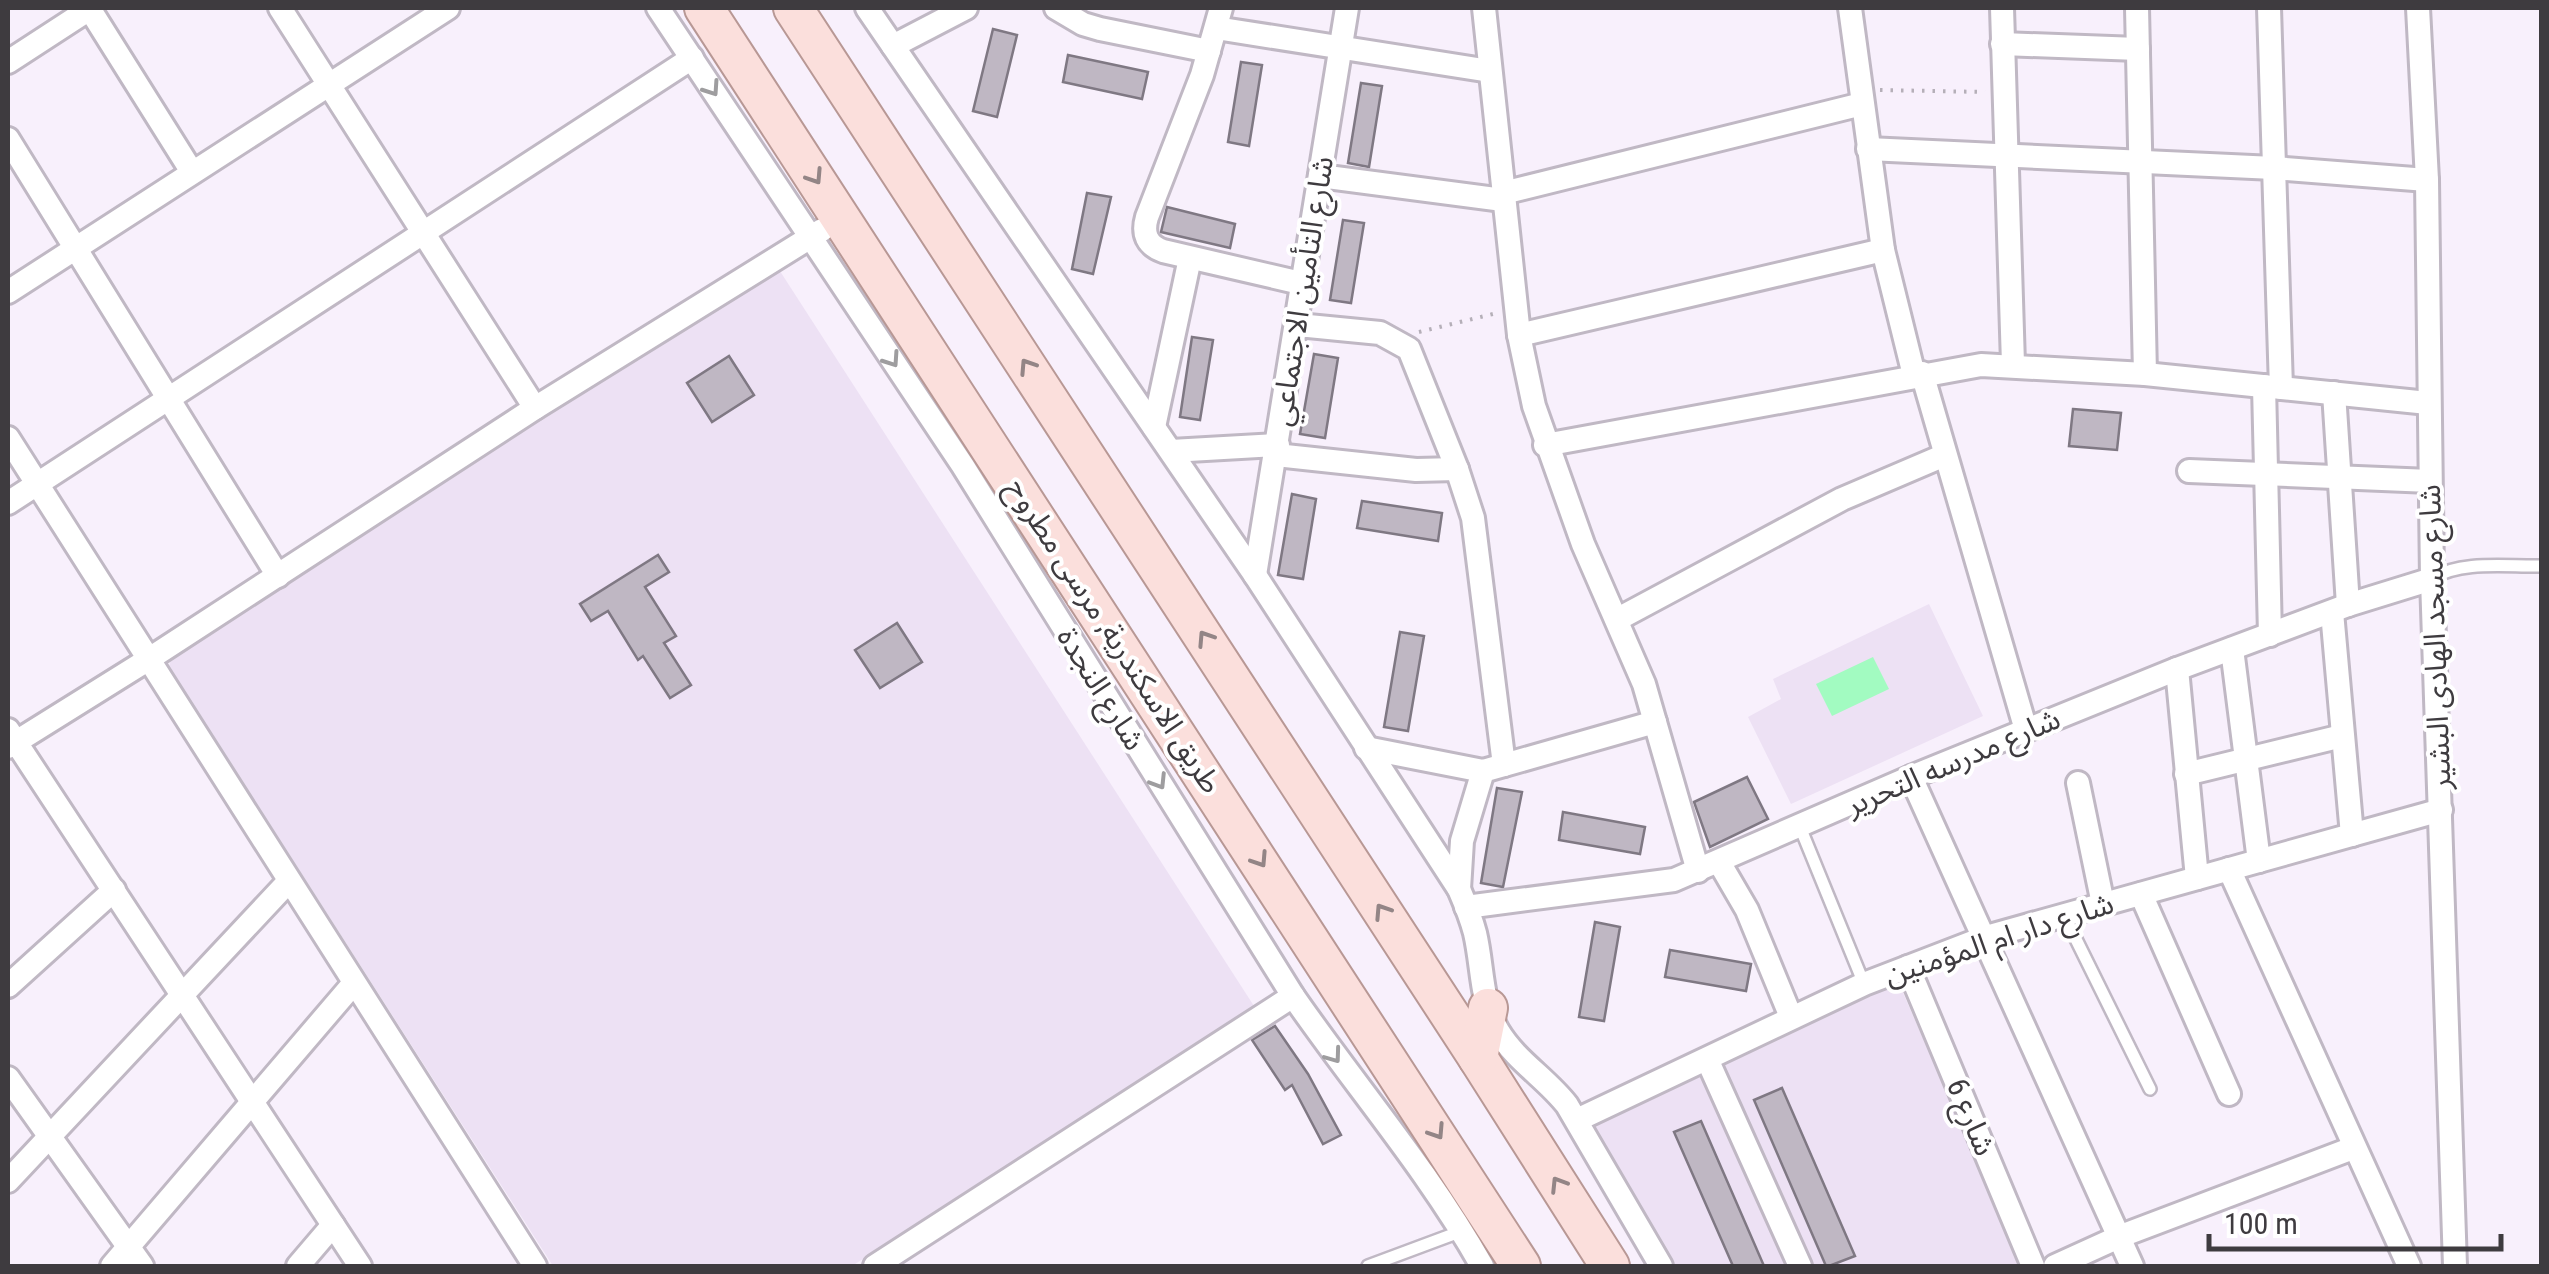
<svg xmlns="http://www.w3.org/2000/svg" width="2549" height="1274" viewBox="0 0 2549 1274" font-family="'Roboto Condensed','Noto Sans Arabic',sans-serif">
<rect width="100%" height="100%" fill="#f8f0fc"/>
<g fill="#ede1f4">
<path d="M778 268 1254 1006 852 1266H553L169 667 171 658Z"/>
<path d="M1929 604 1983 716 1791 804 1748 717 1781 699 1773 679Z"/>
<path d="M1897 979 2023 1266H1675L1602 1143 1594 1124Z"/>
</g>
<path fill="#a2fbc1" d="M1873 657 1889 689 1832 716 1816 684Z"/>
<g fill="#bfb7c3" stroke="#7f7883" stroke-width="2.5">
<path d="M993 29 1017 35 997 117 973 111Z"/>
<path d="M1068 55 1148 72 1142 99 1063 82Z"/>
<path d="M1241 62 1262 65 1249 146 1228 142Z"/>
<path d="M1361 83 1382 86 1369 167 1348 163Z"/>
<path d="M1087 193 1111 197 1093 274 1072 269Z"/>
<path d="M1167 207 1235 224 1230 248 1161 232Z"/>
<path d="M1343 220 1364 223 1351 303 1330 300Z"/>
<path d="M1192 337 1213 340 1200 420 1180 417Z"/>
<path d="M1314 354 1338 358 1325 438 1300 434Z"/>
<path d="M729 356 754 395 712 422 687 383Z"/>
<path d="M2073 409 2121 413 2117 450 2069 446Z"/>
<path d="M1292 494 1316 499 1303 579 1278 575Z"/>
<path d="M1362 501 1442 513 1438 541 1357 528Z"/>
<path d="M658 555 669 572 645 587 676 636 664 643 691 685 670 698 643 656 638 660 608 611 591 621 580 604Z"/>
<path d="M897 623 922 662 880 688 855 650Z"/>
<path d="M1400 632 1424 636 1408 731 1384 727Z"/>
<path d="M1747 777 1768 819 1710 847 1694 802Z"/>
<path d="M1497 788 1522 792 1503 887 1481 883Z"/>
<path d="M1563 812 1645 827 1640 854 1559 840Z"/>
<path d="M1595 922 1620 927 1604 1021 1579 1017Z"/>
<path d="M1670 950 1751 964 1746 991 1665 977Z"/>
<path d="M1275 1026 1308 1074 1341 1135 1323 1144 1292 1085 1285 1090 1252 1040Z"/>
<path d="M1782 1088 1855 1256 1829 1266H1826L1754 1100Z"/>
<path d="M1701 1121 1764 1266H1733L1674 1132Z"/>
</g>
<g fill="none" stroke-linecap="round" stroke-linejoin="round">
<g stroke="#c0b8c4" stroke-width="16">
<g id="service">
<path d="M2433 578C2462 560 2508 567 2542 566"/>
<path d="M1800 827 1864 984"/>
<path d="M2064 915 2150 1089"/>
<path d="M1368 1266 1462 1231"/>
</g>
</g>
<g stroke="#c0b8c4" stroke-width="28">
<g id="minor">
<path d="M89 8 192 172"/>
<path d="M280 8 535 408"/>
<path d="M658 8 963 466 1293 996C1356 1087 1428 1170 1482 1266"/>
<path d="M867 8 1255 575 1459 889C1465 903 1471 918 1475 933 1483 967 1480 999 1498 1031 1516 1061 1546 1078 1567 1105L1661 1266"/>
<path d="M1056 8 1083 24 1100 29 1209 51"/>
<path d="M1221 8 1202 75 1147 217C1142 234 1147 245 1163 251L1305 284"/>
<path d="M1484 8 1519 335 1534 406 1583 544 1644 684 1698 871"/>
<path d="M1850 8 1883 250 1914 375"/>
<path d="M2002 8 2013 364"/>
<path d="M2137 8 2145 374"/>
<path d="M2269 8 2281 388"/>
<path d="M2418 8 2427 180 2432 579 2455 1266"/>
<path d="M1216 28 1490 71"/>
<path d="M2002 44 2138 49"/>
<path d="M893 46 966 8"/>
<path d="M8 62 91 8"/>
<path d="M8 139 278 576"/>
<path d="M1868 149 2274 168 2427 180"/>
<path d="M1320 176 1503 200"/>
<path d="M1503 193 1862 104"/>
<path d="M8 292 448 8"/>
<path d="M1298 325 1380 333 1409 349 1457 469 1473 518 1504 765"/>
<path d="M1519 335 1883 250"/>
<path d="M1922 373 2026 730"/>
<path d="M2264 386 2270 635"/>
<path d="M2334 393 2348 605"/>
<path d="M1154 427 1190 258"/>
<path d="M8 438 535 1266"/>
<path d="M1545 445 1981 365 2145 374 2428 403"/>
<path d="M1171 451 1278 445"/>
<path d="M1276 455 1416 470 1457 469"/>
<path d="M2189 471 2430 481"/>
<path d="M8 503 692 58"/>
<path d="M1255 575 1347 8"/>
<path d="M2332 612 2352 835"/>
<path d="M1618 619 1842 499 1945 455"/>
<path d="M2232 649 2259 861"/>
<path d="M2177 669 2197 878"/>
<path d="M8 730 360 1266"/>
<path d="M8 747 149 659 535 408 822 230"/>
<path d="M1366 748 1483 771 1655 722"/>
<path d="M2186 774 2342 736"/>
<path d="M1911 777 2132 1266"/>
<path d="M2078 783 2103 904"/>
<path d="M1719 862 1747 910 1791 1017"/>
<path d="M2229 869 2409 1266"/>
<path d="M1459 889 1462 841 1483 771"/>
<path d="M2141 894 2229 1094"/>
<path d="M1466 907 1674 880 1911 777 2177 669 2348 605 2432 579"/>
<path d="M1908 967 2033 1266"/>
<path d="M8 986 114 890"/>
<path d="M1707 1059 1800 1266"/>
<path d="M8 1078 142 1266"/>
<path d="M1577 1120 1864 984 1986 937 2441 810"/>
<path d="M8 1181 289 881"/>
<path d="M112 1266 354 983"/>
<path d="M298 1266 333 1225"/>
<path d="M875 1266 1293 996"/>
<path d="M2055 1266 2121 1236 2353 1148"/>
</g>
</g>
<g stroke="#b89895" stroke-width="42">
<g id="primary">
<path d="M704 8 1521 1266"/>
<path d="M793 8 1478 1058 1610 1266"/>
<path d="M1478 1058 1488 1008"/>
</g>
</g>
<g stroke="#b5afb8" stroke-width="4" stroke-dasharray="2.5 8" stroke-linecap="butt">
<path d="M1880 90 1985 92"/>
<path d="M1419 332 1497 313"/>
</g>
<use href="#service" stroke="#fff" stroke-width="11"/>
<use href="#minor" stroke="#fff" stroke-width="22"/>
<use href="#primary" stroke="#fbdfdc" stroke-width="38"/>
</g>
<defs><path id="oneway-chevron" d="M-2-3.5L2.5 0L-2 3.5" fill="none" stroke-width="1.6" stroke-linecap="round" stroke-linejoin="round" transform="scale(2.5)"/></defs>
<g stroke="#9e9d9f">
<use href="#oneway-chevron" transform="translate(712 89) rotate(56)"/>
<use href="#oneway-chevron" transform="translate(892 360) rotate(56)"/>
<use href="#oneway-chevron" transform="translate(1159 782) rotate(58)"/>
<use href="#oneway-chevron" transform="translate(1334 1056) rotate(54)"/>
</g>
<g stroke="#938586">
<use href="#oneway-chevron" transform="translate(815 177) rotate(57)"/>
<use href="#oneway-chevron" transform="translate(1027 366) rotate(-123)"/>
<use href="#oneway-chevron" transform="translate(1205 638) rotate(-123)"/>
<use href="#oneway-chevron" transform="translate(1260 860) rotate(57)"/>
<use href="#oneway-chevron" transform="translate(1382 911) rotate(-123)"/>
<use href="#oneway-chevron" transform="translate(1437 1132) rotate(57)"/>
<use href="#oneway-chevron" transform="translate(1558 1184) rotate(-122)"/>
</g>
<g text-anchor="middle" stroke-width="8" stroke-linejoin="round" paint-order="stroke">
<g font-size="30" fill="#3e3b3f" stroke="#fff">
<text transform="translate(1302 291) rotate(-81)" y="10">شارع التأمين الاجتماعي</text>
<text transform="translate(1114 636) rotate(57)" y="10">طريق الاسكندرية, مرسى مطروح</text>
<text transform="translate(2435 637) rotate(-92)" y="10">شارع مسجد الهادى البشير</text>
<text transform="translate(1101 689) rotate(58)" y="10">شارع النجدة</text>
<text transform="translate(1953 762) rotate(-23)" y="10">شارع مدرسه التحرير</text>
<text transform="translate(1999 939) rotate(-18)" y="10">شارع دار ام المؤمنين</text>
<text transform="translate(1971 1117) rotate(67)" y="10">شارع 6</text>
</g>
</g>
<rect width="2549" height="1274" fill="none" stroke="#3e3b3f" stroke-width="20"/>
<path d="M2209 1234v15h292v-15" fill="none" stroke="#3e3b3f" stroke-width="5"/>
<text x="2224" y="1234" font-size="30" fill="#3e3b3f" stroke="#ffffff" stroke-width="8" paint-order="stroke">100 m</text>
</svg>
